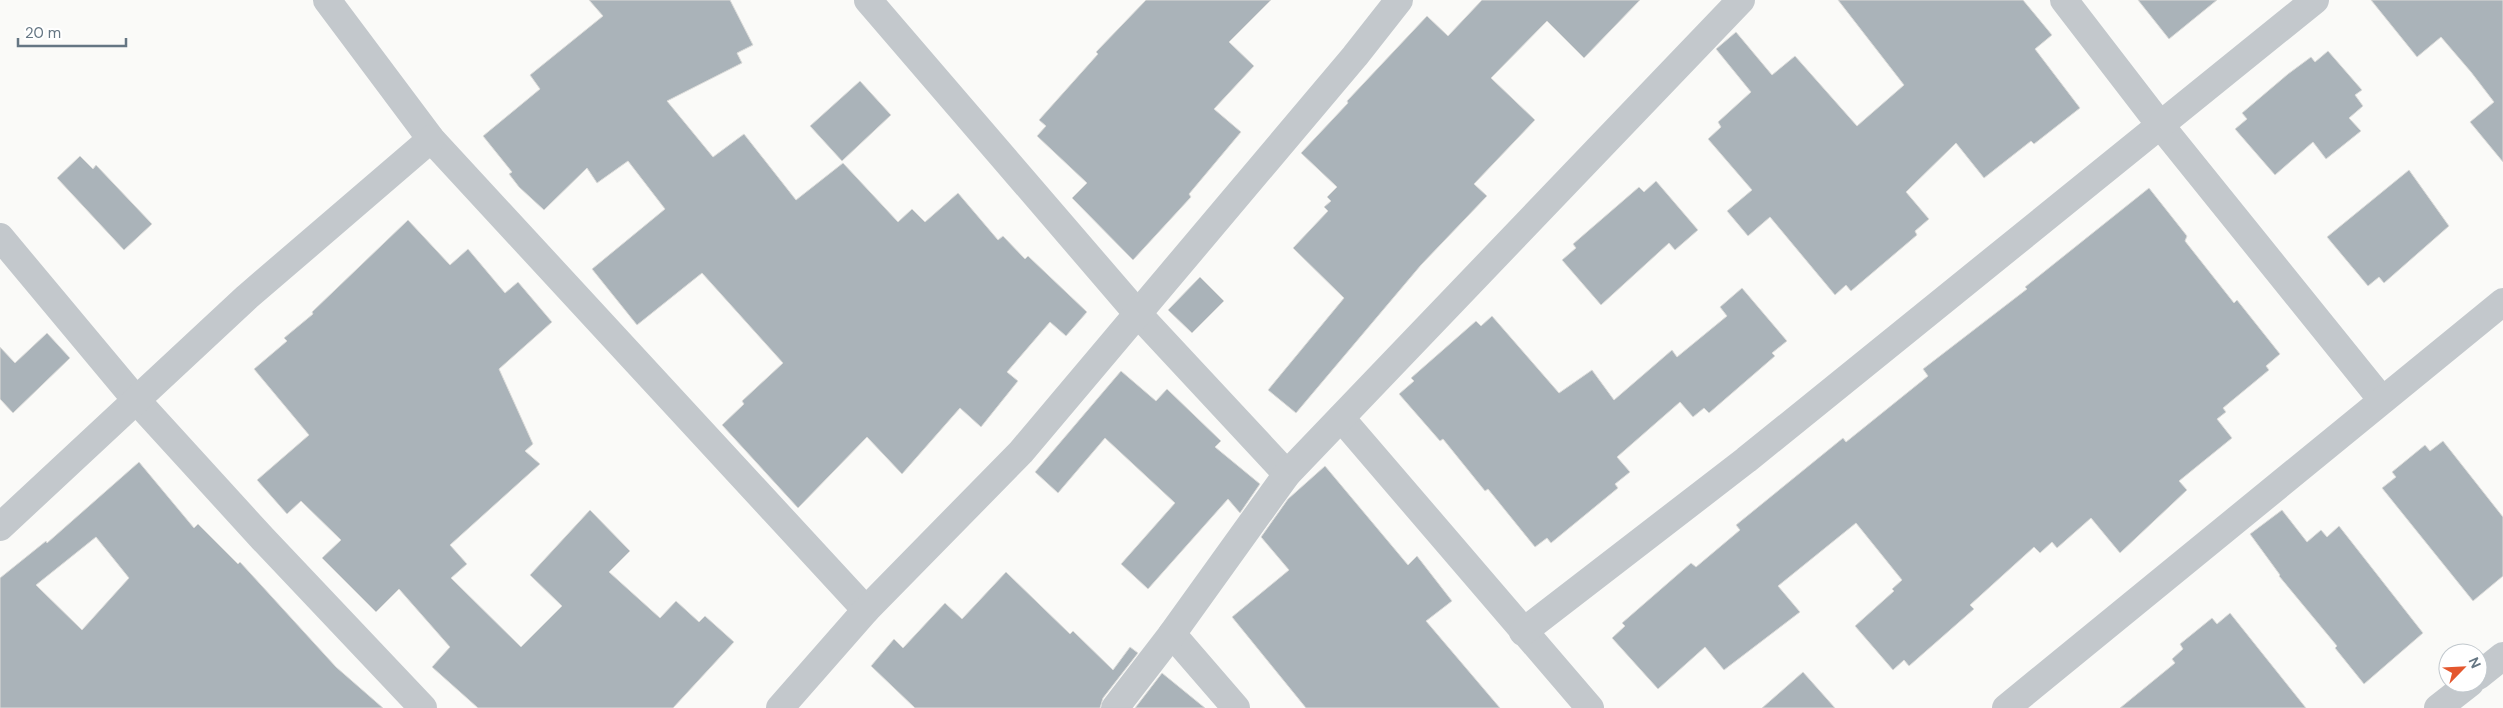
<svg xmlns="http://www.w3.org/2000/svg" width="2503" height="708" viewBox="0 0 2503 708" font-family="'DM Sans',sans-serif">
<rect width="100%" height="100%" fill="#fafaf8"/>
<g fill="#aab3b9" stroke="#dcdcda" fill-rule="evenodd">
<path d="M589 0H730L753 45 737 53 742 63 667 101 713 157 744 134 796 200 843 163 898 222 912 209 925 222 958 193 998 240 1003 236 1025 259 1028 256 1087 312 1066 336 1050 322 1007 372 1018 381 981 427 960 408 902 474 867 437 798 508 722 425 744 404 742 401 783 363 702 273 637 325 592 269 665 209 628 161 597 183 587 168 544 210 519 187 509 174 512 172 483 136 540 89 530 75 603 16Z"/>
<path d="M1146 0H1271L1229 42 1254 66 1214 109 1241 132 1189 194 1191 197 1133 260 1072 198 1087 183 1037 136 1046 126 1039 120 1098 54 1096 52Z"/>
<path d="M1482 0H1640L1584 58 1547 21 1491 78 1535 120 1474 184 1487 196 1421 265 1296 413 1268 390 1344 298 1293 248 1328 211 1324 207 1331 201 1327 197 1337 187 1301 153 1348 103 1347 101 1427 16 1448 36Z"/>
<path d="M1838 0H2023L2052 35 2035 49 2080 108 2034 144 2031 141 1984 178 1956 143 1906 192 1929 219 1915 231 1917 235 1851 291 1846 285 1835 295 1770 217 1748 236 1727 211 1752 190 1708 139 1721 127 1718 122 1751 92 1716 49 1736 32 1772 75 1795 56 1857 126 1904 85Z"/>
<path d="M2138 0H2217L2169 39Z"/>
<path d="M2371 0H2503V162L2470 122 2494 102 2471 72 2441 37 2417 57Z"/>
<path d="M2328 51 2362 90 2355 95 2363 106 2349 118 2361 131 2326 159 2313 142 2275 175 2235 129 2247 119 2242 113 2288 74 2311 57 2315 62Z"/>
<path d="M860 81 891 115 842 161 810 126Z"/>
<path d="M80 156 93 169 96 165 152 224 124 250 57 178Z"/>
<path d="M2409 170 2449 226 2384 283 2379 277 2368 286 2327 237Z"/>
<path d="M1656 181 1698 230 1675 250 1669 243 1601 305 1562 260 1576 248 1573 244 1639 187 1644 192Z"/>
<path d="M2149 188 2187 236 2185 241 2234 303 2237 300 2280 354 2266 366 2269 370 2223 408 2226 412 2217 419 2232 438 2179 481 2187 490 2120 553 2091 518 2057 548 2052 542 2040 553 2034 547 1970 605 1974 609 1909 666 1904 660 1893 670 1855 626 1894 591 1892 589 1902 580 1856 523 1778 586 1800 612 1724 670 1705 647 1658 689 1612 638 1625 626 1622 623 1691 563 1696 567 1740 530 1736 525 1843 438 1846 442 1928 376 1923 369 2027 289 2025 287Z"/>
<path d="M408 220 450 265 468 249 505 293 518 282 552 322 499 369 533 444 525 451 540 464 450 545 467 564 451 578 521 647 562 606 530 575 590 510 630 551 609 572 660 618 676 601 699 622 705 616 734 642 673 708H478L432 667 450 647 399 589 376 612 322 558 341 540 301 501 287 514 257 480 309 435 254 369 287 341 284 338 313 314 312 312Z"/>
<path d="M1200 277 1224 301 1192 333 1168 310Z"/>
<path d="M1742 288 1787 341 1772 353 1775 356 1709 413 1704 408 1693 417 1680 402 1617 457 1630 472 1615 484 1618 488 1551 543 1547 538 1535 547 1488 489 1485 491 1443 439 1440 441 1399 394 1414 381 1411 378 1476 321 1481 326 1492 316 1559 393 1592 370 1614 400 1672 350 1677 357 1727 316 1720 307Z"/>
<path d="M47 333 70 358 13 413 0 399V347L15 363Z"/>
<path d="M1121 371 1156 401 1167 389 1221 441 1215 447 1260 484 1240 513 1228 499 1148 589 1121 564 1175 503 1105 438 1058 493 1035 472Z"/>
<path d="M2443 441 2503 517V576L2473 601 2382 488 2396 477 2392 472 2425 445 2430 451Z"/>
<path d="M139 462 194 528 198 524 238 564 240 562 336 667 383 708H0V578L46 541 47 543ZM96 537 129 578 82 630 36 585Z"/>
<path d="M1325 466 1408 565 1417 556 1452 601 1426 621 1500 708H1306L1232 617 1289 570 1261 537 1288 499Z"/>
<path d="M2282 510 2307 542 2321 530 2327 537 2339 526 2423 633 2364 684 2335 648 2337 646 2279 576 2280 575 2250 534Z"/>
<path d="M1006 572 1070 634 1073 631 1113 670 1130 647 1138 653 1103 698 1100 708H915L871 666 894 639 903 648 945 603 962 619Z"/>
<path d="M2230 613 2306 708H2120L2175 663 2172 659 2183 649 2180 644 2212 618 2217 624Z"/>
<path d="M1803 672 1835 708H1762Z"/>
<path d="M1162 673 1205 708H1135Z"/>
</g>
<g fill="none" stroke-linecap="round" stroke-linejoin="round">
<g stroke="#c3c8cc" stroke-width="28">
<path d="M327 0 431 139 866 610"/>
<path d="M868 0 1138 314 1287 474"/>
<path d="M2064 0 2161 126 2382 400"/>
<path d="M0 237 137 401 263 539 423 708"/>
<path d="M1341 418 1590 708"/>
<path d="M0 527 247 297 431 139"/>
<path d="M1523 632 1746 460 2315 0"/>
<path d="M1172 634 1236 708"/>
<path d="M2478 676 2503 656"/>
<path d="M780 708 866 610 1021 452 1355 56 1399 0"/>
<path d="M1115 708 1172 634 1287 474 1741 0"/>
<path d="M2006 708 2503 302"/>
<path d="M2438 708 2470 683"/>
</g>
</g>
<g transform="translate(2463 668) rotate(66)"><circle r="24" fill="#ffffff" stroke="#c1c8cd"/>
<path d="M0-4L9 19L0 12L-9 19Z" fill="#e4572e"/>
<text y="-8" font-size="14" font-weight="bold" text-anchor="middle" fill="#657683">N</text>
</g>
<path d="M18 38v8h108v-8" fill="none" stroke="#657683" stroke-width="2.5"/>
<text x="25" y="38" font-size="15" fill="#657683" stroke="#ffffff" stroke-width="4" paint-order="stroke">20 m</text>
</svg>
